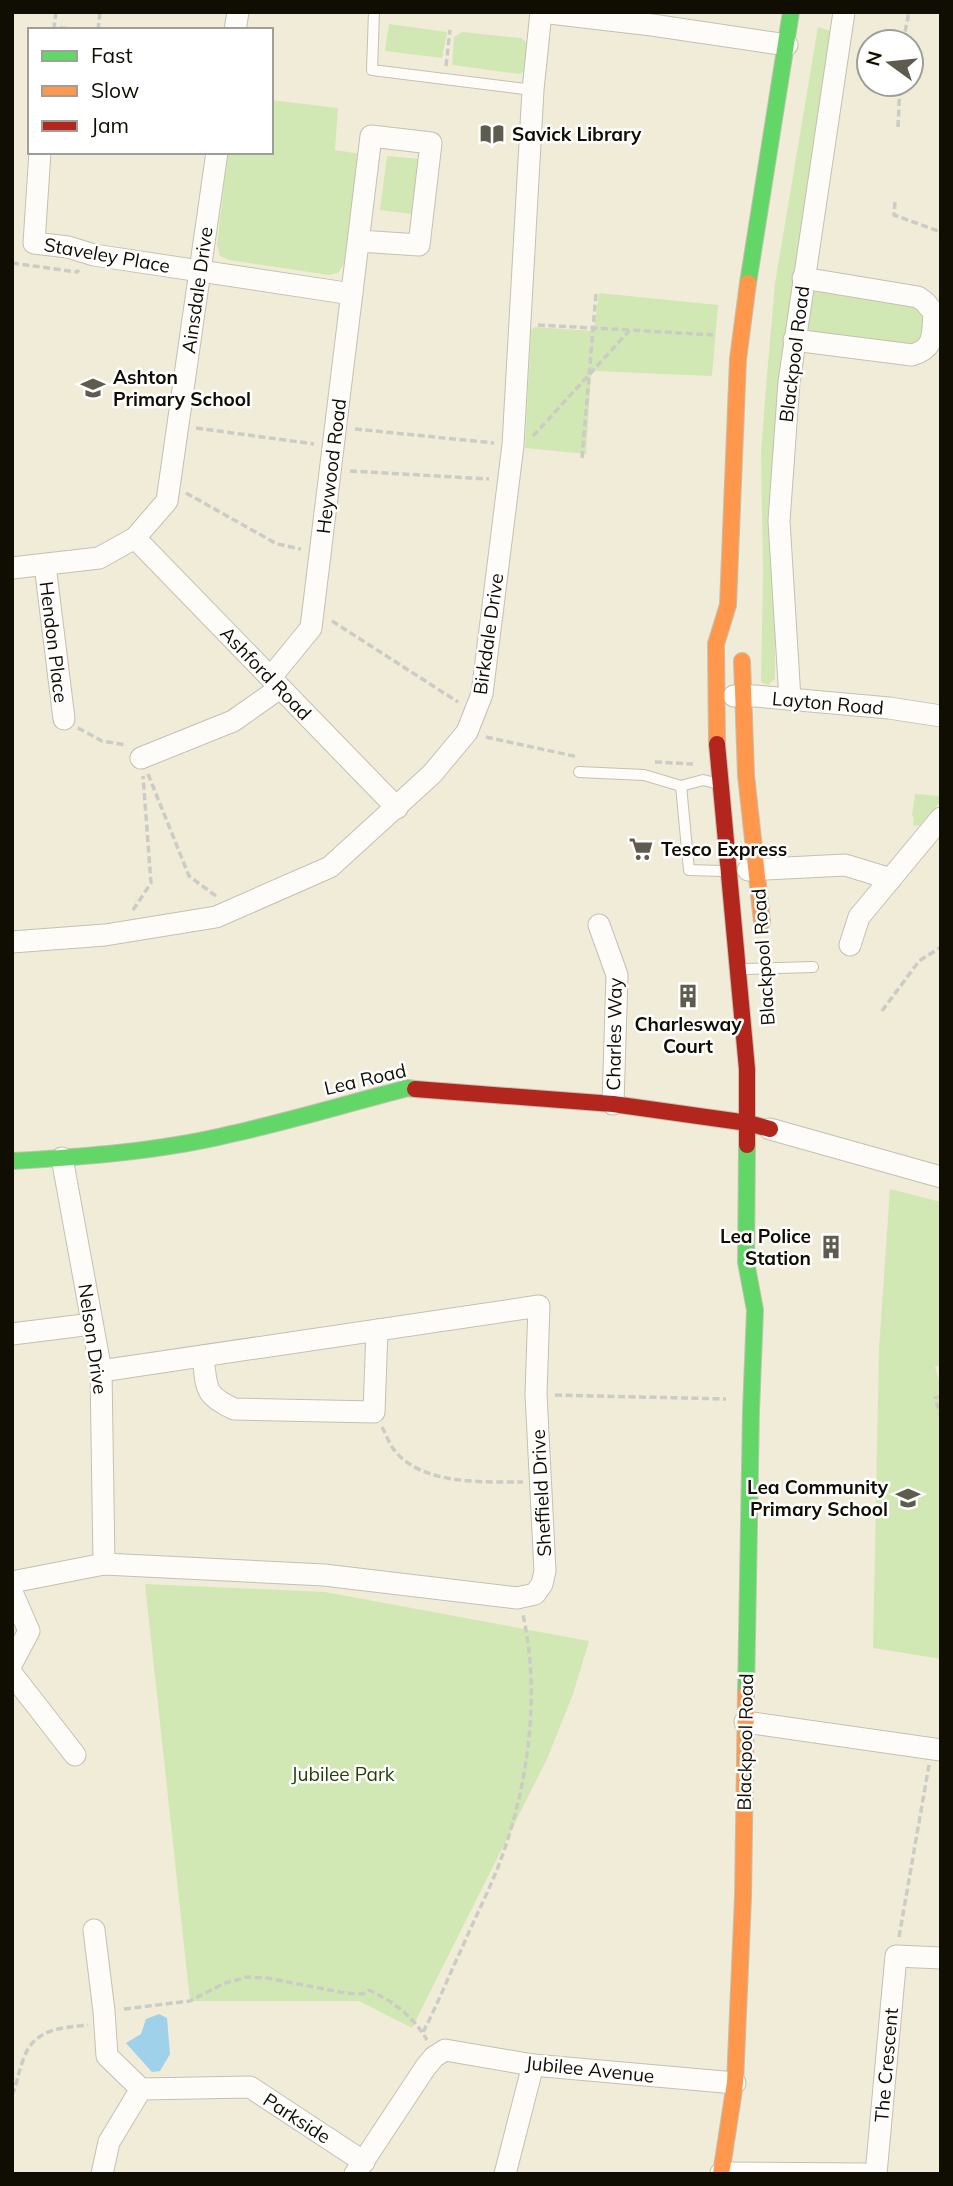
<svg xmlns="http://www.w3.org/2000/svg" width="953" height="2186" viewBox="0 0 953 2186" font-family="Mulish,sans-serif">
<rect width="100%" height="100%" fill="#f0ecd8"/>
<g fill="#d2e8b4">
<path d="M389 24 447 32 442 58 385 51Z"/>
<path d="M818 27 831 31 775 510V679L768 685 761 682 763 573 761 451 767 375 775 283Z"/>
<path d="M462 32 521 38 530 45 528 69 520 74 452 65 454 37Z"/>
<path d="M271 100 338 108 335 150 361 154 348 258 338 273 329 275 229 260 220 256 217 244 228 152H271Z"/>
<path d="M387 156 419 159 412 214 380 210Z"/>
<path d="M814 291 920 308 926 317 924 344 916 348 808 334C805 319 809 305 814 291Z"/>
<path d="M599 293 718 305 712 376 595 371 591 375 586 454 525 448 531 330 535 327 594 331Z"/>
<path d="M915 794 941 796V801L919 826 913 825 914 817 912 816Z"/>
<path d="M890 1189 941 1202V1365L935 1367 941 1387V1659L873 1648 879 1348Z"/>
<path d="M145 1584 325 1592 589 1641 573 1694 547 1759 412 2028 359 2001H190Z"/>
</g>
<path fill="#a0d1eb" d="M159 2014 167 2018 170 2054 160 2071 152 2072 126 2043 141 2034 146 2019Z"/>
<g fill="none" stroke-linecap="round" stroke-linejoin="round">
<g stroke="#c3c1b0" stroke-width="12">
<g id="lane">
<path d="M374 12 372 70 533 90"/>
<path d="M579 772 644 775 681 786"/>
<path d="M715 783 703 780 681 786 689 870 722 871"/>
<path d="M746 969 813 967"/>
</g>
</g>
<g stroke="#c3c1b0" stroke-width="23">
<g id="street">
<path d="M541 12 652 25 787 45"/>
<path d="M235 30 238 12"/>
<path d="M40 152 34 243 68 247 94 255 352 294"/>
<path d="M794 340 912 355C936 348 932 334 934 313L925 302 918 297 803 278"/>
<path d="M135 538 397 808"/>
<path d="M45 565 64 719"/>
<path d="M12 568 99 558 135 538 167 501 217 152"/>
<path d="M271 677 311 628 371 136 431 143 419 245 359 241"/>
<path d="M734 696H755L889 708 941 716"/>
<path d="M790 699 779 521 789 382 844 12"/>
<path d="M141 758 233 721 280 688"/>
<path d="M748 870 845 865 891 879"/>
<path d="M599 925 617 975 613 1104"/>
<path d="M12 942 105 935 216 917 330 867 432 774 467 732 482 694 513 445 533 90 541 12"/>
<path d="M850 945 859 917 941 818"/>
<path d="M770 1129 941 1177"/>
<path d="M62 1158 101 1371 104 1564"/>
<path d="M12 1334 92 1324"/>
<path d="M203 1356C207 1388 203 1395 234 1409L374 1412 377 1330"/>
<path d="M12 1582 104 1564 324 1575 517 1598 535 1594 542 1584 545 1571 536 1394 539 1306 101 1371"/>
<path d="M12 1592 29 1631 12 1663"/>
<path d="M12 1674 75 1755"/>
<path d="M745 1722 941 1750"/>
<path d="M94 1930 104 2011 107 2056 141 2089"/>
<path d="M721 2173 864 2174"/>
<path d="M102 2174 109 2142 141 2089 250 2087 364 2162"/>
<path d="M355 2174 425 2068 434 2057 445 2050 533 2065 735 2083"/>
<path d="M505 2174 533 2065"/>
<path d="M876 2174 896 1956 941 1958"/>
</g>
</g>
<g stroke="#c3c1b0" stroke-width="18">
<g id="fast">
<path d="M748 283 791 12"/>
<path d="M12 1161C83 1157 162 1151 231 1134 290 1121 349 1103 408 1088L415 1089"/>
<path d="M746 1693 751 1411 755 1310 746 1262 747 1145"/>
</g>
</g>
<g stroke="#c3c1b0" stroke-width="18">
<g id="slow">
<path d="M742 661 746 775 762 922"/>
<path d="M717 744 716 644 728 605 738 359 748 283"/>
<path d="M721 2174 735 2083 743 1897 746 1693"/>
</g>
</g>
<g stroke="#c3c1b0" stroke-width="18">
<g id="jam">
<path d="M717 744 747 1069V1145"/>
<path d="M415 1089 613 1104 748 1123 770 1129"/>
</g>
</g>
<g stroke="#ccccc6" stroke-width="3.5" stroke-dasharray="7 3.5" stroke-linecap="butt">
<path d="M56 12 54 27 80 30"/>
<path d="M98 30 100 12"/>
<path d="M903 42 909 12"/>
<path d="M446 66 450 30"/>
<path d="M898 127 900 84"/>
<path d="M895 202 894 215 941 232"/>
<path d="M12 263 77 272 79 270"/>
<path d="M538 325 630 330"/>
<path d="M196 428 314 444"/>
<path d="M355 429 494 443"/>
<path d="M533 436 630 330 713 335"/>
<path d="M582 458 596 294"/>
<path d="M350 471 489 479"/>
<path d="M186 493 277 544 301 549"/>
<path d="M332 621 458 702"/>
<path d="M78 728 102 741 126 745"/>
<path d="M486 737 578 757"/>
<path d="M655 762 693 764"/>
<path d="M148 774 189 876 216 896"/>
<path d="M133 910 151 883 143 776"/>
<path d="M882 1011 919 961 941 947"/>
<path d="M555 1395 726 1399"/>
<path d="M941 1396 935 1398 941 1417"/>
<path d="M382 1427C386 1434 389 1444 395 1451 422 1485 484 1482 523 1482"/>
<path d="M899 1937 929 1765"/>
<path d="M124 2009 190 2001 225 1983 247 1977 267 1978 345 1993 363 1994 369 1990C394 2002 412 2015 427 2040"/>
<path d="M423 2032C437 2006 448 1977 461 1950 473 1922 487 1895 498 1867 528 1790 541 1695 523 1615"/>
<path d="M12 2095C17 2084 18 2074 22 2063 32 2029 58 2028 88 2025"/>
</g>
<use href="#lane" stroke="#fdfcf9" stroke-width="10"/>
<use href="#street" stroke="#fdfcf9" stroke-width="21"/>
<use href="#fast" stroke="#63d668" stroke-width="16"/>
<use href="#slow" stroke="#ff974d" stroke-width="16"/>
<use href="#jam" stroke="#b3261e" stroke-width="16"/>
</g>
<defs>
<g id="library-bare" transform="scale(1.89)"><path d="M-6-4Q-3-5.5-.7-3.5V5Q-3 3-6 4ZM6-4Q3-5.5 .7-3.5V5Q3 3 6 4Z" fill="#5e5c4e" stroke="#fff" stroke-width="2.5" paint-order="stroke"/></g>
<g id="school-bare" transform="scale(1.89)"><path d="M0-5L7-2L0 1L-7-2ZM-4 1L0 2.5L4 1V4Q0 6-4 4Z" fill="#5e5c4e" stroke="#fff" stroke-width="2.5" paint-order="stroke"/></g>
<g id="supermarket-bare" transform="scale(1.89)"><path d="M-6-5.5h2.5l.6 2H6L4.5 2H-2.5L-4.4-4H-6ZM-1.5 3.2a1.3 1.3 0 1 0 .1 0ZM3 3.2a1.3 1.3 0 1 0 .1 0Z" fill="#5e5c4e" stroke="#fff" stroke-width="2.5" paint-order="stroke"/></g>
<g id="building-bare" transform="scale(1.89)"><path d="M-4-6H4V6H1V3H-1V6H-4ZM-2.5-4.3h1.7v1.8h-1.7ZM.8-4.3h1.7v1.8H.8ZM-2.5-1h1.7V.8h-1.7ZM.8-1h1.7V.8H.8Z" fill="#5e5c4e" stroke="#fff" stroke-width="2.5" paint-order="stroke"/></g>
</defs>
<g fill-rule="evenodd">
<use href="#library-bare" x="492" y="134"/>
<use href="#school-bare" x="93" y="388"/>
<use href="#supermarket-bare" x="641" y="849"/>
<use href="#building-bare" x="688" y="996"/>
<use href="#building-bare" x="831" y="1247"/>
<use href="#school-bare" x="908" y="1498"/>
</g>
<g text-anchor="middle" stroke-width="5" stroke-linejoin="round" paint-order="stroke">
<g font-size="19" font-weight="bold" fill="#100e03" stroke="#fff" text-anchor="start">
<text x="512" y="141">Savick Library</text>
<text x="113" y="384">Ashton<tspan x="113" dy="22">Primary School</tspan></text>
<text x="661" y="856">Tesco Express</text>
<text x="688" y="1031" text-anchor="middle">Charlesway<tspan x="688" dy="22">Court</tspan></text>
<text x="811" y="1243" text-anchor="end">Lea Police<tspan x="811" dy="22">Station</tspan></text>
<text x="888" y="1494" text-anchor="end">Lea Community<tspan x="888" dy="22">Primary School</tspan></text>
</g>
<g font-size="19" fill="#100e03" stroke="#fff">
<text transform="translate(107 255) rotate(10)" y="7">Staveley Place</text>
<text transform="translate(197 290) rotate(-82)" y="7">Ainsdale Drive</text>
<text transform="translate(794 354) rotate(-83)" y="7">Blackpool Road</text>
<text transform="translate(331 466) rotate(-83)" y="7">Heywood Road</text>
<text transform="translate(488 634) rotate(-82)" y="7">Birkdale Drive</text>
<text transform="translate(54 642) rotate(83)" y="7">Hendon Place</text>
<text transform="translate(266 673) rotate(46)" y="7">Ashford Road</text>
<text transform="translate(828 703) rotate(5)" y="7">Layton Road</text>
<text transform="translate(763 957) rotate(-94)" y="7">Blackpool Road</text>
<text transform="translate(614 1034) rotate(-89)" y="7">Charles Way</text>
<text transform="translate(365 1079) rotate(-13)" y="7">Lea Road</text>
<text transform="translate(93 1339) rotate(82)" y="7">Nelson Drive</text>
<text transform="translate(541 1493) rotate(-93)" y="7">Sheffield Drive</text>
<text transform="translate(745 1742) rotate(-89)" y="7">Blackpool Road</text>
<text transform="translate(886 2065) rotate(-85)" y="7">The Crescent</text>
<text transform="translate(590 2069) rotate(6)" y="7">Jubilee Avenue</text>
<text transform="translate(297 2118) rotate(33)" y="7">Parkside</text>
</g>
<g font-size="19" fill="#254003" stroke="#fff">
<text x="343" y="1781">Jubilee Park</text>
</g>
</g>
<rect width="953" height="2186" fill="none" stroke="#100e03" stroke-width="28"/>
<rect x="28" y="28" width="245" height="126" fill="#ffffff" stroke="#9f9f9a" stroke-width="2"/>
<rect x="42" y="51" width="35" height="10" fill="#63d668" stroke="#9f9f9a" stroke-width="2"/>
<text x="91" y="63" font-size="21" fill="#100e03">Fast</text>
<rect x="42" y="86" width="35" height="10" fill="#ff974d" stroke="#9f9f9a" stroke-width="2"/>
<text x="91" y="98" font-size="21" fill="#100e03">Slow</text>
<rect x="42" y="121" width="35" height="10" fill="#b3261e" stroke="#9f9f9a" stroke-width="2"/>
<text x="91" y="133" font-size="21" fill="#100e03">Jam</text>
<g transform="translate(890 63) rotate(285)"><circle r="33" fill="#ffffff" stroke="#9f9f9a" stroke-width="2"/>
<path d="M0-5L12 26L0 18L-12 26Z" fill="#5e5c4e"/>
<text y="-10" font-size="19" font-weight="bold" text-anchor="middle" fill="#100e03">N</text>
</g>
</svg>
